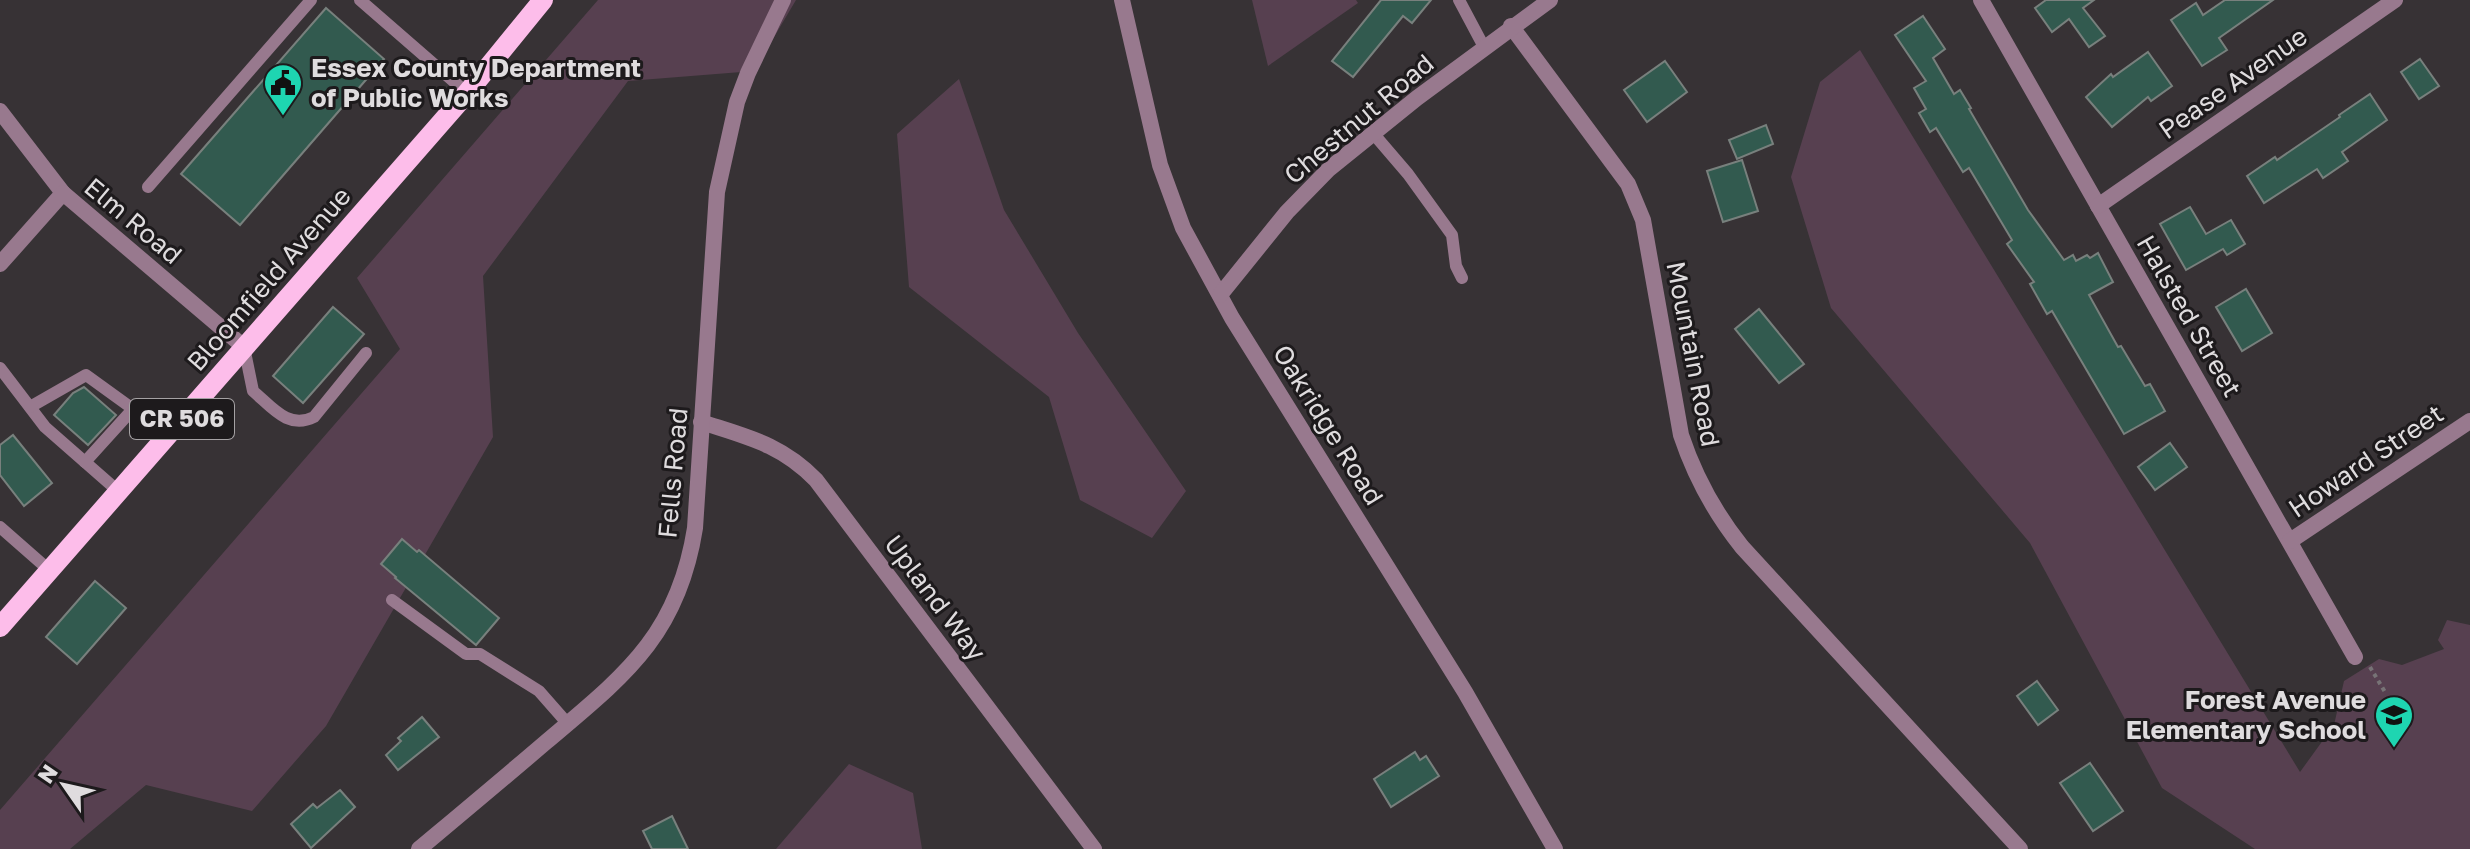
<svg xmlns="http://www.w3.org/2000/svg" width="2470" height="849" viewBox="0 0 2470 849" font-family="'Golos Text',sans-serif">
<rect width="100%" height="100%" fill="#373235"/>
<g fill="#574050">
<path d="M598 0H796L754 71 628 81 483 276 493 437 326 726 252 811 146 785 70 849H0V810L400 349 357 278Z"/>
<path d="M1252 0H1356L1358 3 1268 66Z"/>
<path d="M1860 50 2300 772 2334 725 2344 681 2379 659 2402 665 2444 649 2438 640 2447 620 2470 625V849H2255L2162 788 2030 543 1831 308 1791 177 1820 82Z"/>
<path d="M959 79 1004 210 1078 333 1186 491 1152 538 1080 500 1049 397 909 287 897 134Z"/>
<path d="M849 764 913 793 922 849H776Z"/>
</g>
<g fill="#325a4f" stroke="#78807d" stroke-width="2">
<path d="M1381 0H1431L1412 23 1403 16 1353 77 1332 61Z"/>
<path d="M2046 0H2094L2083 8 2105 36 2089 47 2069 19 2052 32 2035 8Z"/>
<path d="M2225 0H2273L2219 38 2227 50 2202 66 2171 20 2196 3 2203 15Z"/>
<path d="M326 8 384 59 240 225 181 174Z"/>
<path d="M1923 16 1945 49 1933 58 1954 94 1960 90 1971 108 1969 109 2028 210 2064 260 2073 255 2076 261 2087 255 2090 258 2098 253 2113 282 2089 295 2118 347 2121 346 2145 386 2150 384 2165 411 2124 434 2052 311 2047 314 2030 284 2034 282 2007 244 2012 240 1969 168 1963 172 1936 128 1930 132 1919 113 1926 109 1914 88 1926 81 1895 35Z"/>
<path d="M2148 52 2172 86 2151 101 2148 97 2112 127 2086 97 2111 74 2113 77Z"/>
<path d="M2420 59 2439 86 2419 99 2401 72Z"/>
<path d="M1665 61 1687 92 1647 122 1624 90Z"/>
<path d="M2370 94 2387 120 2342 152 2348 161 2323 178 2317 169 2264 203 2247 176 2275 157 2277 160 2340 117 2339 115Z"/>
<path d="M1766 125 1773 144 1737 159 1729 140Z"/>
<path d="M1742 160 1758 211 1723 222 1707 171Z"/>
<path d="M2190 207 2206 234 2231 220 2245 244 2227 255 2223 249 2186 270 2160 224Z"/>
<path d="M2246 289 2272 333 2242 351 2216 307Z"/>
<path d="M333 307 364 334 303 403 273 376Z"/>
<path d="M1759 309 1804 364 1779 383 1735 329Z"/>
<path d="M84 387 116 415 88 445 54 415 73 393Z"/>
<path d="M13 435 52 483 24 506 0 475V445Z"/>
<path d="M2170 443 2187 467 2155 490 2138 467Z"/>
<path d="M402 539 417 552 419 550 499 618 476 645 395 578 396 577 381 564Z"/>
<path d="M95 581 126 608 77 664 46 637Z"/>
<path d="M2037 681 2058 710 2038 725 2017 696Z"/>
<path d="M422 717 439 737 398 770 386 755 401 741 398 738Z"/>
<path d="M1415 752 1420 760 1426 756 1439 776 1391 807 1374 779Z"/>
<path d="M2090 763 2123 811 2093 831 2060 783Z"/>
<path d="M340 790 355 807 311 848 291 824 313 804 317 808Z"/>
<path d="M672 816 688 849H652L643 831Z"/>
</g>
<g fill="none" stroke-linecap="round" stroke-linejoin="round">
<path stroke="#777376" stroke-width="4" stroke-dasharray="4 4" stroke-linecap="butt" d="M2370 667 2385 692"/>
<g stroke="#98798e" stroke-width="12">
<path d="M360 0 467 93"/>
<path d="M1459 0 1484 47"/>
<path d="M1372 132 1408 174 1452 235 1456 266 1462 278"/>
<path d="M148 187 311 0"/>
<path d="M244 347 253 391C272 407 288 430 314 417L366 353"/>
<path d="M0 368 45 427 118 491"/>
<path d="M30 407 86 375 133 409 171 431"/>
<path d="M85 462 133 409"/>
<path d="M0 527 49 570"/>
<path d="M392 600 466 654H480L539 691 568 724"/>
</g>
<g stroke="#98798e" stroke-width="16">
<path d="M1122 0 1160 165 1183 228 1232 318 1465 692 1555 849"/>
<path d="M1981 0 2355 657"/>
<path d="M1511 26 1628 184 1643 220 1681 435C1695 477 1714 512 1742 547L2020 849"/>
<path d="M0 111 63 193"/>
<path d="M2098 206 2395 0"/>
<path d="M1220 295 1287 212 1329 169 1417 98 1550 0"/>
<path d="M701 422C747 437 781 444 816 480L1094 849"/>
<path d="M2290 541 2470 421"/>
</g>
<g stroke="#98798e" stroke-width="16">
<path d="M0 264 63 193 244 347"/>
<path d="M419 849C462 813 504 778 546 742 624 676 678 636 695 528L717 192 737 102 748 73 783 0"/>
</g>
<path stroke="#fdbdea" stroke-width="20" d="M0 627 467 93 543 0"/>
</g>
<defs>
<g id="civic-pin" transform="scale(2)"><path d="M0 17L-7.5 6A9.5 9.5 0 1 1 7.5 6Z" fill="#1ed5b1" stroke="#1d1a1c"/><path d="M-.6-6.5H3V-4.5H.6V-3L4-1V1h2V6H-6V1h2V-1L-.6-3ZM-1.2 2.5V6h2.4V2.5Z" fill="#111"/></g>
<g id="school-pin" transform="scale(2)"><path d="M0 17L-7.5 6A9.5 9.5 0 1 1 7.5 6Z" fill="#1ed5b1" stroke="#1d1a1c"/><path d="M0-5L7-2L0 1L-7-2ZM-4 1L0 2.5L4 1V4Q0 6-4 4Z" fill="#111"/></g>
</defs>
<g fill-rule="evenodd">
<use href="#civic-pin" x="283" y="83"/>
<use href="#school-pin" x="2394" y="715"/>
</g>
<g text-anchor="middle" stroke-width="6" stroke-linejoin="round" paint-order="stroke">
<rect fill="#1d1a1c" stroke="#a5a2a4" stroke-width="2" x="130" y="399" width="104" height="40" rx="6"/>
<g font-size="24" font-weight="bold" fill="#dfdcde">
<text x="182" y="427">CR 506</text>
</g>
<g font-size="26" font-weight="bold" fill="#dfdcde" stroke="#1d1a1c" text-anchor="start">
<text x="311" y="77">Essex County Department<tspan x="311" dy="30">of Public Works</tspan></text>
<text x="2366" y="709" text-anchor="end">Forest Avenue<tspan x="2366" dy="30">Elementary School</tspan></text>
</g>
<g font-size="26" fill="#dfdcde" stroke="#1d1a1c">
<text transform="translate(2233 83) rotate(-35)" y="9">Pease Avenue</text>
<text transform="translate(1359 119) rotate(-40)" y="9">Chestnut Road</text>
<text transform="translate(133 221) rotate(40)" y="9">Elm Road</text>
<text transform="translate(269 279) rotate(-49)" y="9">Bloomfield Avenue</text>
<text transform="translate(2189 316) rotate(60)" y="9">Halsted Street</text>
<text transform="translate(1693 354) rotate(79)" y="9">Mountain Road</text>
<text transform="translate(1328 425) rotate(58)" y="9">Oakridge Road</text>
<text transform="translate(2366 461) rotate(-34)" y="9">Howard Street</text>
<text transform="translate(673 473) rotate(-85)" y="9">Fells Road</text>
<text transform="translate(935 598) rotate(53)" y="9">Upland Way</text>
</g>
</g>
<g transform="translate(64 785) rotate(304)" stroke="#1d1a1c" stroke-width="6" paint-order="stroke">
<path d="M0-6L14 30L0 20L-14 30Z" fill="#dfdcde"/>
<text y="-12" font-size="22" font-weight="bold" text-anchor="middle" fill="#dfdcde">N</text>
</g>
</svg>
